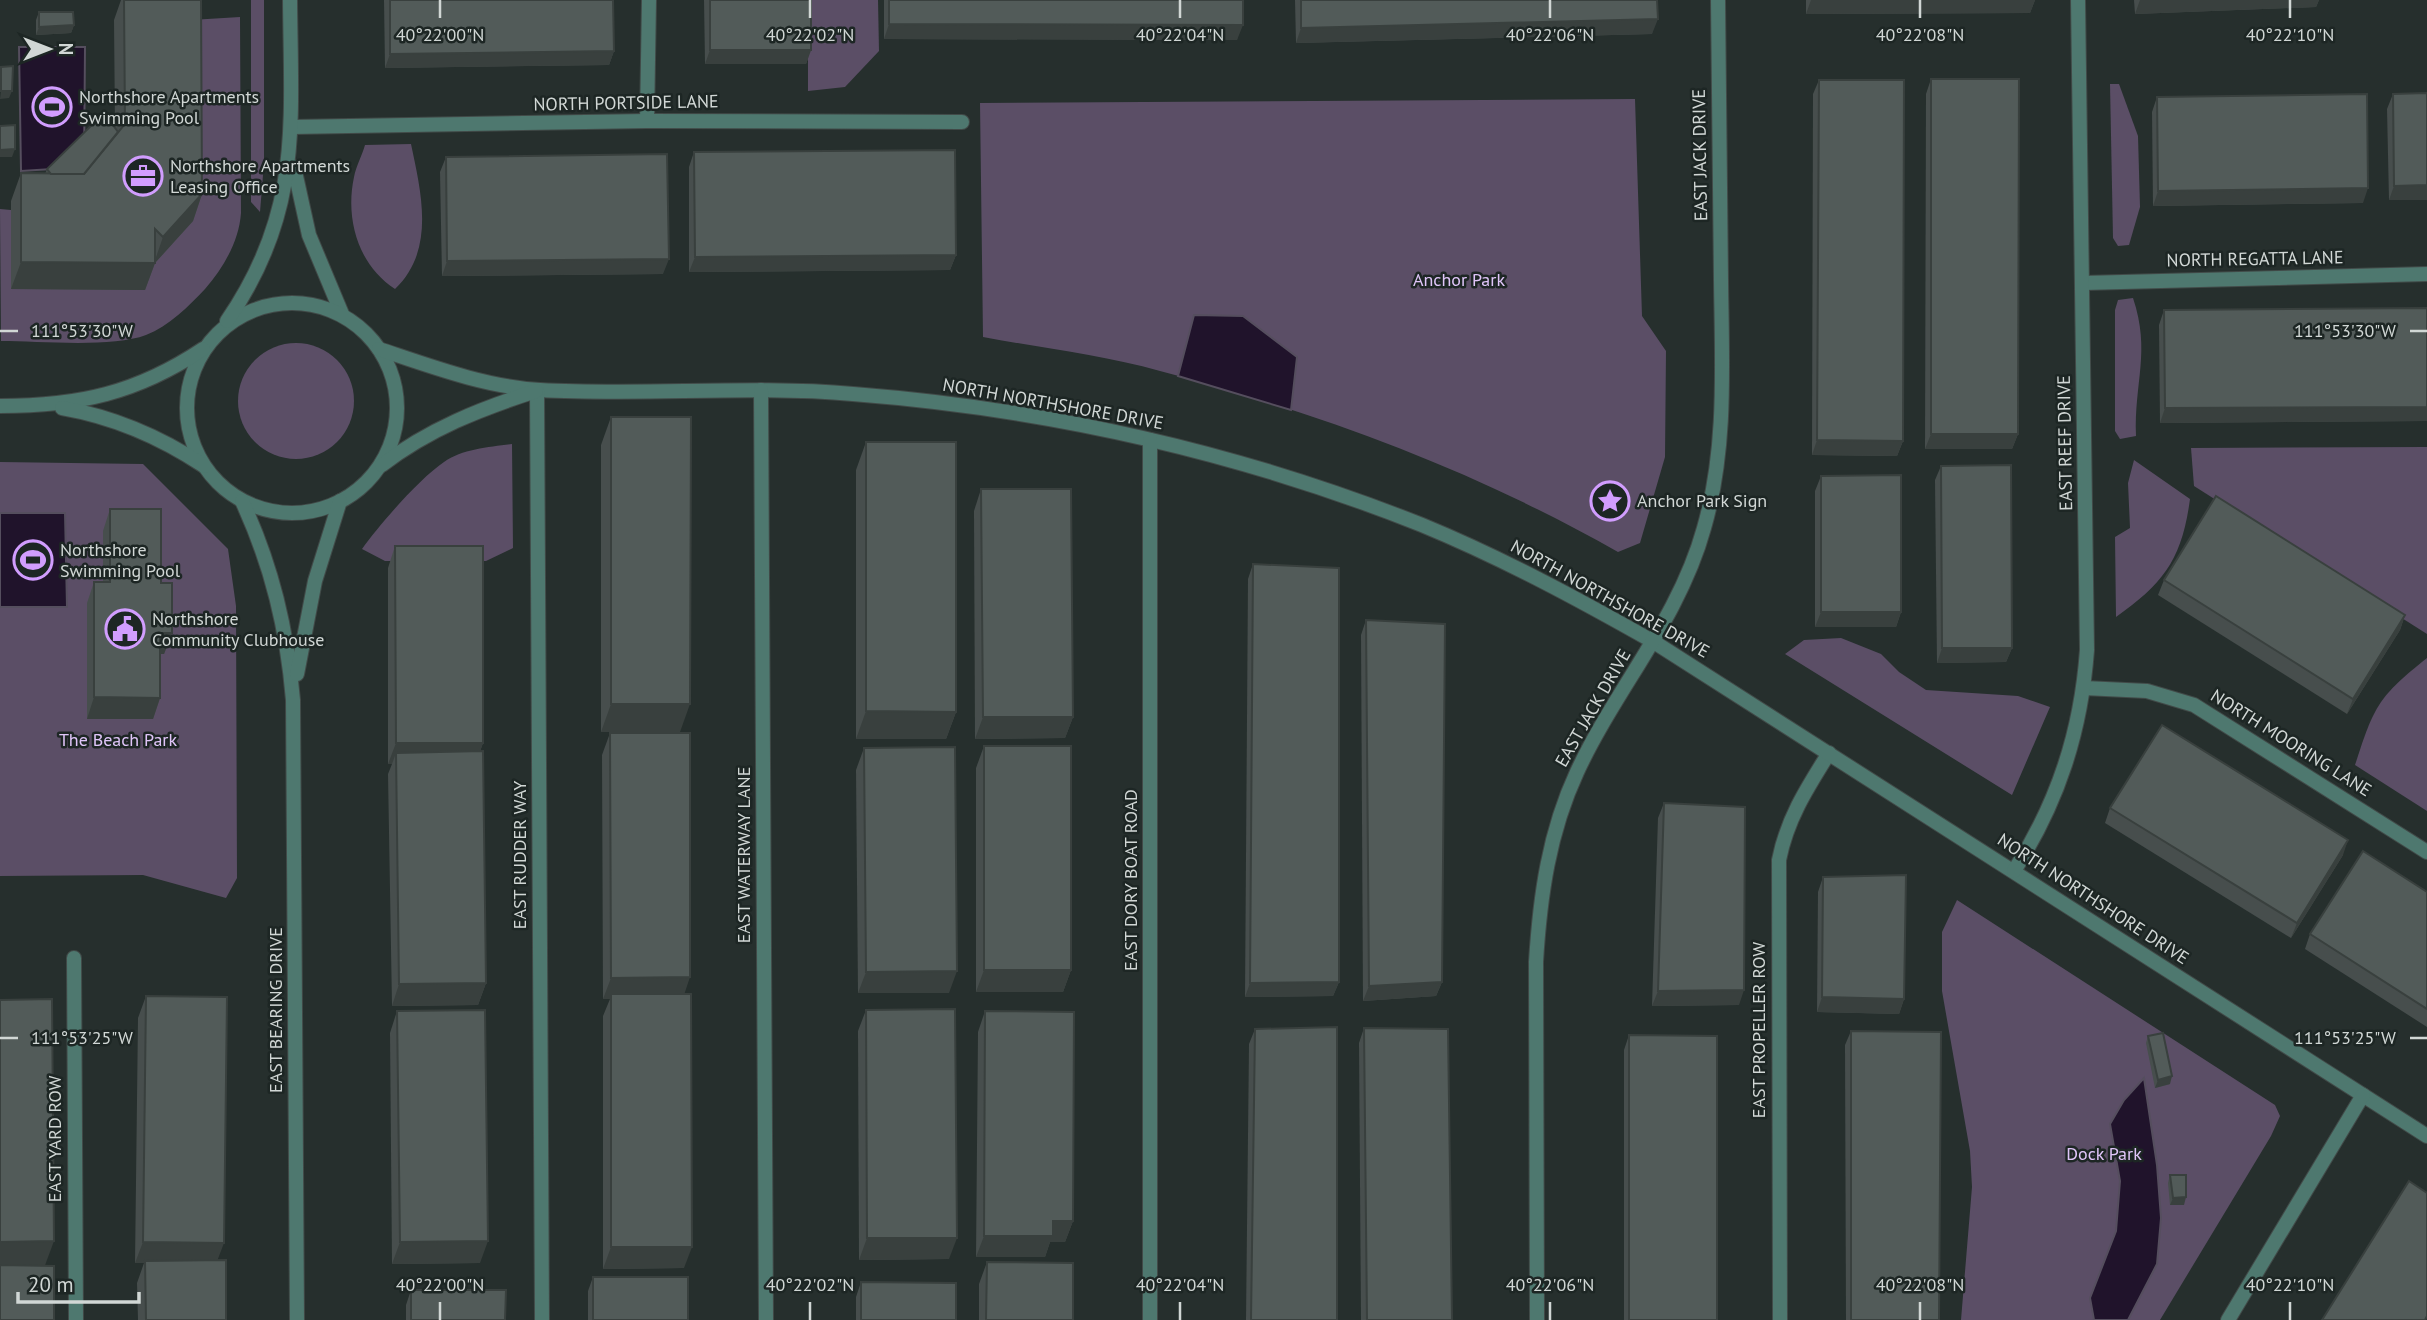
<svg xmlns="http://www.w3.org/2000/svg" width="2427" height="1320" viewBox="0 0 2427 1320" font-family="'PT Sans',sans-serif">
<rect width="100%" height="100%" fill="#262f2d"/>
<g fill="#5b4e66">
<path d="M251 0H264V163L260 212 251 202Z"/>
<path d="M808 0H878L879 51 845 87 808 91Z"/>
<path d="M240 17 241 213C239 241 224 267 205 289 189 306 169 326 146 335 112 348 39 341 1 341L0 209 11 210V289L191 20Z"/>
<path d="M2110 84H2119L2138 136 2140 207 2129 245 2118 246 2113 238Z"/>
<path d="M1635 99 1642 316 1666 351 1665 457 1640 543 1618 552C1476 471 1319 413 1160 371 1103 355 1042 348 983 337L980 103Z"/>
<path d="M411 144C421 192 436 250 395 289 358 265 345 219 354 177 356 166 362 156 365 145Z"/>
<path d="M2133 298C2151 352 2134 382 2136 436L2120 439 2115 431V310L2118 300Z"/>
<circle cx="296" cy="401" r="58"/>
<path d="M512 444 513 548 486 561H385L362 549C379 525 420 478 444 462 462 449 490 447 512 444Z"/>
<path d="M2427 447V634L2194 486 2191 448Z"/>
<path d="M2134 460 2190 499C2182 559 2164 583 2116 617L2115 537 2130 528 2128 483Z"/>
<path d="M0 462 143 464 228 549 236 606 237 878 226 898 143 875 0 876Z"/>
<path d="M1841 638 1881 654 1899 672 1926 690 2018 696 2050 707 2012 795 1785 654 1804 640Z"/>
<path d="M2427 658V811L2355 765C2374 706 2378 697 2427 658Z"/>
<path d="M1957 900 2275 1105 2280 1116 2271 1136 2160 1320H1961L1972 1187 1970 1151 1942 991V932Z"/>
</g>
<g fill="#20132b" stroke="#554e5e" stroke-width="2">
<path d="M19 47H85L84 167 21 171Z"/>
<path d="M1194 315 1243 316 1297 357 1291 410 1178 376Z"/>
<path d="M0 513H65L67 607H0Z"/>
<path d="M2144 1078 2157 1165 2161 1218 2157 1264 2128 1320H2094L2090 1298 2116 1231 2120 1181 2110 1124 2124 1100Z"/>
</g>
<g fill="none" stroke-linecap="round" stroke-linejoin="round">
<g stroke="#414a48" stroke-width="16">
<path id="lane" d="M1780 1320 1779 860C1787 819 1807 788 1829 753"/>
</g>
<g stroke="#414a48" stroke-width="16">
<g id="street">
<path d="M647 121 649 0"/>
<path d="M291 127 647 121 962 122"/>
<path d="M294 167 309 235 342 314"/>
<path d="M2083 283 2427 274"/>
<circle cx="292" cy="408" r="105"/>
<path d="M227 321C302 212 291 125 290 0"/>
<path d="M379 349C430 366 486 387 540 390 644 396 749 385 853 394 1047 409 1241 453 1422 525 1502 558 1578 599 1654 642L2427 1136"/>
<path d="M537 390 542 1320"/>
<path d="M761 390 766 1320"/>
<path d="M0 406C79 406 137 393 203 349"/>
<path d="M62 408C114 417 159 436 204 466"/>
<path d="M1150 440V1320"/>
<path d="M382 465C429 429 480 409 536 391"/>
<path d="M242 501C272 566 287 629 293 700L297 1320"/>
<path d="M297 674 315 581 340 501"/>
<path d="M2084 688 2147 691 2194 705 2427 852"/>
<path d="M2014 871C2058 802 2081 732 2087 650L2078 0"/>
<path d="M74 958 76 1320"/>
<path d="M1537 1320 1536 962C1540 896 1549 832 1577 772 1616 688 1679 619 1704 528 1727 448 1722 364 1721 281 1720 187 1719 94 1718 0"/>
<path d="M2228 1320 2363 1095"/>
</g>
</g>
<use href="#lane" stroke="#4e786f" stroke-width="14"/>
<use href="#street" stroke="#4e786f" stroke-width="14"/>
</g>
<g fill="#474e4d">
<path d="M121 0H201L202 194 193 221 155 263 145 290 11 289V201L21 173 45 174 47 169 115 128 114 20Z"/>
<path d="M384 0H613L614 51 609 65 385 68Z"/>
<path d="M704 0H811V50L806 64H705Z"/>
<path d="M884 0H1243L1237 40 884 39Z"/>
<path d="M1295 0H1657L1652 34 1296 43Z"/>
<path d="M1806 0H2035L2030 13 1806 14Z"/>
<path d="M2134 0H2319L2316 7 2135 14Z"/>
<path d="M39 12 74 25 71 33 36 35V20Z"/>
<path d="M1931 79 2018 434 2012 449H1925L1926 94Z"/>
<path d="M1819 80 1903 441 1897 456 1812 455 1813 94Z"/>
<path d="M2427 93V200H2389L2387 109 2393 94Z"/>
<path d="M2157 97 2363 203 2153 206 2152 112Z"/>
<path d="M694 152 956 255 950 270 689 272V167Z"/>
<path d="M446 157 663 274 442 276 440 172Z"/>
<path d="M2427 308V421L2160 423 2159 325 2164 310Z"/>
<path d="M611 417 680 732H601V445Z"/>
<path d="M866 442 956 712 946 739H856V470Z"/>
<path d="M1941 466 2012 648 2006 662 1937 663 1935 480Z"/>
<path d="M1821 476 1901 612 1896 627H1815V491Z"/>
<path d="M981 489 1073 717 1065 738 975 739 974 511Z"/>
<path d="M110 509 161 583 172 633 164 654H160V698L153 719H87V603L94 582H103V531Z"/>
<path d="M395 546 483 743 480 751 486 983 478 1005 392 1006 388 774 392 764H388V568Z"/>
<path d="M1253 564 1339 982 1333 996 1245 997 1248 579Z"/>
<path d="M2164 580 2405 615 2400 630 2347 714 2158 595Z"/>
<path d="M1366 620 1442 982 1436 996 1363 1001 1361 635Z"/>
<path d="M610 733 684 994V1268L603 1269V1016L610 999H603L602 755Z"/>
<path d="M984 746 1071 970 1063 992H976V768Z"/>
<path d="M864 748 949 993H858L856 770Z"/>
<path d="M1664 803 1739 1005 1652 1006 1658 818Z"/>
<path d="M2110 808 2343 855 2291 938 2105 823Z"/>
<path d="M1823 877 1904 999 1899 1014 1817 1012 1818 892Z"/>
<path d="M2427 892V1027L2305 949 2310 934Z"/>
<path d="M146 996 218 1260 226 1320H138L137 1283 144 1263H135L138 1018Z"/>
<path d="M866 1010 949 1259 859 1260 858 1031Z"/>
<path d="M397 1011 480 1263 392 1264 390 1033Z"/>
<path d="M985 1011 1073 1221 1065 1242H1050L1045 1257H976L978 1032Z"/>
<path d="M1364 1028 1452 1320H1361L1359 1043Z"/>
<path d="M1255 1029 1337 1320H1246L1249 1044Z"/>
<path d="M1851 1031 1939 1320H1846L1845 1045Z"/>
<path d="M1629 1035 1717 1320H1624V1050Z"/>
<path d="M2148 1036 2170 1084 2155 1088 2146 1043Z"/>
<path d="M2170 1175 2184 1205H2170L2168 1183Z"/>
<path d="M987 1262 1073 1320H979V1284Z"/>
<path d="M593 1277 688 1320H588V1291Z"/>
<path d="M861 1282 956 1320H856V1297Z"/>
<path d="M411 1290 505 1320H406V1305Z"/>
</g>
<g fill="#39403e">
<path d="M1811 0H2035L2030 13 1806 14Z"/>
<path d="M2140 0H2319L2316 7 2135 14Z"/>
<path d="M1658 19 1652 34 1296 43 1301 28Z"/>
<path d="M889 24 1243 25 1237 40 884 39Z"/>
<path d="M74 25 71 33 36 35 39 27Z"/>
<path d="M710 50H811L806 64H705Z"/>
<path d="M614 51 609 65 385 68 390 54Z"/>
<path d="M1 91H12L9 98 0 99Z"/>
<path d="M15 149 12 157H0V150Z"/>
<path d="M2427 185V200H2389L2394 186Z"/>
<path d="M2368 188 2363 203 2153 206 2158 191Z"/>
<path d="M202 194 193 221 155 263 145 290 11 289 21 262 154 263 163 237Z"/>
<path d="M956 255 950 270 689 272 695 257Z"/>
<path d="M669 259 663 274 442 276 447 261Z"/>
<path d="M2427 407V421L2160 423 2165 408Z"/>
<path d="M1931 434H2018L2012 449H1925Z"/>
<path d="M1817 440 1903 441 1897 456 1812 455Z"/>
<path d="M1821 612H1901L1896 627H1815Z"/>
<path d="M2405 615 2400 630 2347 714 2353 699Z"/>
<path d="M160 633H172L164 654H153Z"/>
<path d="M1942 648H2012L2006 662 1937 663Z"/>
<path d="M94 697 160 698 153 719H87Z"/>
<path d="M611 704H690L680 732H601Z"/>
<path d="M866 711 956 712 946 739H856Z"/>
<path d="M983 717H1073L1065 738 975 739Z"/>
<path d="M396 743H483L476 764 396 753 392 764H388Z"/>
<path d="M2348 840 2343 855 2291 938 2297 923Z"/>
<path d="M984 970H1071L1063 992H976Z"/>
<path d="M957 971 949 993H858L866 972Z"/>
<path d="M690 977 683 998 611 994 610 999H603L611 978Z"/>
<path d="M1339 982 1333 996 1245 997 1250 983Z"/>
<path d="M1442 982 1436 996 1363 1001 1369 986Z"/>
<path d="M486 983 478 1005 392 1006 399 984Z"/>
<path d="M1744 990 1739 1005 1652 1006 1658 991Z"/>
<path d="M1822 997 1904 999 1899 1014 1817 1012Z"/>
<path d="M2172 1076 2170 1084 2155 1088 2158 1080Z"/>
<path d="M2186 1197 2184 1205H2170L2173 1198Z"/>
<path d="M1053 1221H1073L1065 1242H1050L1045 1257H976L984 1236Z"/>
<path d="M867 1238H957L949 1259 859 1260Z"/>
<path d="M54 1241 44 1268 0 1269V1242Z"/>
<path d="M488 1241 480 1263 392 1264 400 1242Z"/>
<path d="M143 1242 224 1243 216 1264 145 1261 144 1263H135Z"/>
<path d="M611 1247H692L684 1268 603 1269Z"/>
</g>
<g fill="#525b59" stroke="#39403e" stroke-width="2">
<path d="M124 0H201L202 194 163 237 155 229V263L21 262V173L84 174 125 124Z"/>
<path d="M390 0H613L614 51 390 54Z"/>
<rect x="710" y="0" width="101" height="50"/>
<path d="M889 0H1243V25L889 24Z"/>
<path d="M1301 0H1657L1658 19 1301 28Z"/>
<path d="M39 12H73L74 25 39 27Z"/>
<path d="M13 66 12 91H1V67Z"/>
<path d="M1931 79H2019L2018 434H1931Z"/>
<path d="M1819 80H1904L1903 441 1817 440Z"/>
<path d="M2427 93V185L2394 186 2393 94Z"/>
<path d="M2367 94 2368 188 2158 191 2157 97Z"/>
<path d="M104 113 118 132 84 174H51L47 169Z"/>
<path d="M15 125V149L0 150V126Z"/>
<path d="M955 150 956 255 695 257 694 152Z"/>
<path d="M667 154 669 259 447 261 446 157Z"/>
<path d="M2427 308V407L2165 408 2164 310Z"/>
<path d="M611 417H691L690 704H611Z"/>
<path d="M866 442H956V712L866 711Z"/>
<path d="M2011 465 2012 648H1942L1941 466Z"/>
<path d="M1901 475V612H1821V476Z"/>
<path d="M981 489H1071L1073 717H983Z"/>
<path d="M2216 496 2405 615 2353 699 2164 580Z"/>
<path d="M110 509H161V583H172V633H160V698L94 697V582H110Z"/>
<path d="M395 546H483V743H396Z"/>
<path d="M1253 564 1339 568V982L1250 983Z"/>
<path d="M1366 620 1445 624 1442 982 1369 986Z"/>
<path d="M2162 725 2348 840 2297 923 2110 808Z"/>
<path d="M610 733H690V977L611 978Z"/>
<rect x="984" y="746" width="87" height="224"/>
<path d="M955 747 957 971 866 972 864 748Z"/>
<path d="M483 751 486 983 399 984 396 753Z"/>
<path d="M1664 803 1745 807 1744 990 1658 991Z"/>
<path d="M2363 851 2427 892V1009L2310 934Z"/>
<path d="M1906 875 1904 999 1822 997 1823 877Z"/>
<path d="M611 994H691L692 1247H611Z"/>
<path d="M146 996 227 997 224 1243 143 1242Z"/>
<path d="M52 999 54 1241 0 1242V1000Z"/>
<path d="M955 1009 957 1238H867L866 1010Z"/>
<path d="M485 1010 488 1241 400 1242 397 1011Z"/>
<path d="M985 1011 1074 1012 1073 1221H1053V1236H984Z"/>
<path d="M1337 1027V1320H1251L1255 1029Z"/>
<path d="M1364 1028 1448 1029 1452 1320H1367Z"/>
<path d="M1851 1031 1941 1032 1939 1320H1851Z"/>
<path d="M2163 1033 2172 1076 2158 1080 2148 1036Z"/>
<path d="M1629 1035 1717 1036V1320H1629Z"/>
<path d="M2170 1175H2186V1197L2173 1198Z"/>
<path d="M2409 1181 2427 1193V1316L2425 1320H2322Z"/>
<path d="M226 1260V1320H146L145 1261Z"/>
<path d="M987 1262 1073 1263V1320H986Z"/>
<path d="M0 1265 54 1266V1320H0Z"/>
<rect x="593" y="1277" width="95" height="43"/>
<path d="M861 1282 956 1283V1320H861Z"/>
<path d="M411 1290H506L505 1320H411Z"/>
</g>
<path fill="none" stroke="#d1d7d5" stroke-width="2.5" d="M440 0V18M810 0V18M1180 0V18M1550 0V18M1920 0V18M2290 0V18M0 331H18M2410 331H2427M0 1038H18M2410 1038H2427M440 1302V1320M810 1302V1320M1180 1302V1320M1550 1302V1320M1920 1302V1320M2290 1302V1320"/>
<defs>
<g id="stadium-ring" transform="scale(2.0125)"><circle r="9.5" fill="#1d2624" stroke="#d19dfe" stroke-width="1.5"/><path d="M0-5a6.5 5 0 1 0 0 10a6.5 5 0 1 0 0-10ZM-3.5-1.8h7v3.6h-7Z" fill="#d19dfe"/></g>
<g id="office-ring" transform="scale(2.0125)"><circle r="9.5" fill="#1d2624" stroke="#d19dfe" stroke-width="1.5"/><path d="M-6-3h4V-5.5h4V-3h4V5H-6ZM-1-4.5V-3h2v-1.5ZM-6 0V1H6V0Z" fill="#d19dfe"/></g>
<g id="sight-ring" transform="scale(2.0125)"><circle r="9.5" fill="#1d2624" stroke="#d19dfe" stroke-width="1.5"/><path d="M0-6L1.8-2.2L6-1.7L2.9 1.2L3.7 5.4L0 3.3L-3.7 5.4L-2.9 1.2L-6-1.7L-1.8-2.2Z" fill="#d19dfe"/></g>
<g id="civic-ring" transform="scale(2.0125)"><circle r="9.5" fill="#1d2624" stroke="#d19dfe" stroke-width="1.5"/><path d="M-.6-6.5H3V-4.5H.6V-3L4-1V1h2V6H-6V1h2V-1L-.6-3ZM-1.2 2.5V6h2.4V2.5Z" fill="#d19dfe"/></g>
</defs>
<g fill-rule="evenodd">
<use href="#stadium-ring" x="52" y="107"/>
<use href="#office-ring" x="143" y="176"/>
<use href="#sight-ring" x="1610" y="501"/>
<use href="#stadium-ring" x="33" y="560"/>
<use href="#civic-ring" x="125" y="629"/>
</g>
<g text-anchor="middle" stroke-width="5" stroke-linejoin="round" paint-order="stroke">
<g font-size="18" fill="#d1d7d5" stroke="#1d2624" text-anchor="start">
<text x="79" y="103">Northshore Apartments<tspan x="79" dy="21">Swimming Pool</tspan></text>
<text x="170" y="172">Northshore Apartments<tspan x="170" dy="21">Leasing Office</tspan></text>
<text x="1637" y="507">Anchor Park Sign</text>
<text x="60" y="556">Northshore<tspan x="60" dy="21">Swimming Pool</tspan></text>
<text x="152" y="625">Northshore<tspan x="152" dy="21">Community Clubhouse</tspan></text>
</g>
<g font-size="18" fill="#d1d7d5" stroke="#1d2624">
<text transform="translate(626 103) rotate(-1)" y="6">NORTH PORTSIDE LANE</text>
<text transform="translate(1700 155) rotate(-91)" y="6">EAST JACK DRIVE</text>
<text transform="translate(2255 259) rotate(-1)" y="6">NORTH REGATTA LANE</text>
<text transform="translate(1053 404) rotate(10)" y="6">NORTH NORTHSHORE DRIVE</text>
<text transform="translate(2065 443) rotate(-91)" y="6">EAST REEF DRIVE</text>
<text transform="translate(1610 599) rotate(29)" y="6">NORTH NORTHSHORE DRIVE</text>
<text transform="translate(1593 708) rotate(-60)" y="6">EAST JACK DRIVE</text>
<text transform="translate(2291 743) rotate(32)" y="6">NORTH MOORING LANE</text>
<text transform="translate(520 855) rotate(-90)" y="6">EAST RUDDER WAY</text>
<text transform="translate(744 855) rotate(-90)" y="6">EAST WATERWAY LANE</text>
<text transform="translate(1131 880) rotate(-90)" y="6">EAST DORY BOAT ROAD</text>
<text transform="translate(2093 899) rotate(33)" y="6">NORTH NORTHSHORE DRIVE</text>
<text transform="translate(276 1010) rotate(-90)" y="6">EAST BEARING DRIVE</text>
<text transform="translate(1759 1030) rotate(-90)" y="6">EAST PROPELLER ROW</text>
<text transform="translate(55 1139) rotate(-90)" y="6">EAST YARD ROW</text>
</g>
<g font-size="18" fill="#e0c5f9" stroke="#1d2624">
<text x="1459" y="286">Anchor Park</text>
<text x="118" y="746">The Beach Park</text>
<text x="2104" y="1160">Dock Park</text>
</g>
</g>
<g font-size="18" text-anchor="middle" fill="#d1d7d5" stroke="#1d2624" stroke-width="5" stroke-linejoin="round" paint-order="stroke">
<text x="440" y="41">40°22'00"N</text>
<text x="810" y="41">40°22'02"N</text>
<text x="1180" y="41">40°22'04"N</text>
<text x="1550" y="41">40°22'06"N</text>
<text x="1920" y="41">40°22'08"N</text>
<text x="2290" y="41">40°22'10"N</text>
<text x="2345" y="337">111°53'30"W</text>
<text x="82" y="337">111°53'30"W</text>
<text x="2345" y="1044">111°53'25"W</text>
<text x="82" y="1044">111°53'25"W</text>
<text x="440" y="1291">40°22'00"N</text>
<text x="810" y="1291">40°22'02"N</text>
<text x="1180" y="1291">40°22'04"N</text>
<text x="1550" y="1291">40°22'06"N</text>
<text x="1920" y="1291">40°22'08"N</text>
<text x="2290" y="1291">40°22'10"N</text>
</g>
<g transform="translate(49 49) rotate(90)" stroke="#1d2624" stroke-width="5" paint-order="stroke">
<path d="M0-5L12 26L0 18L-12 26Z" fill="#d1d7d5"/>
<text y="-10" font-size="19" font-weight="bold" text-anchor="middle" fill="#d1d7d5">N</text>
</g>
<path d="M18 1292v10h121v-10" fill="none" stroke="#d1d7d5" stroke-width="3.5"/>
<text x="28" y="1292" font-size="21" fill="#d1d7d5" stroke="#1d2624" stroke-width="5" paint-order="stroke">20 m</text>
</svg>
